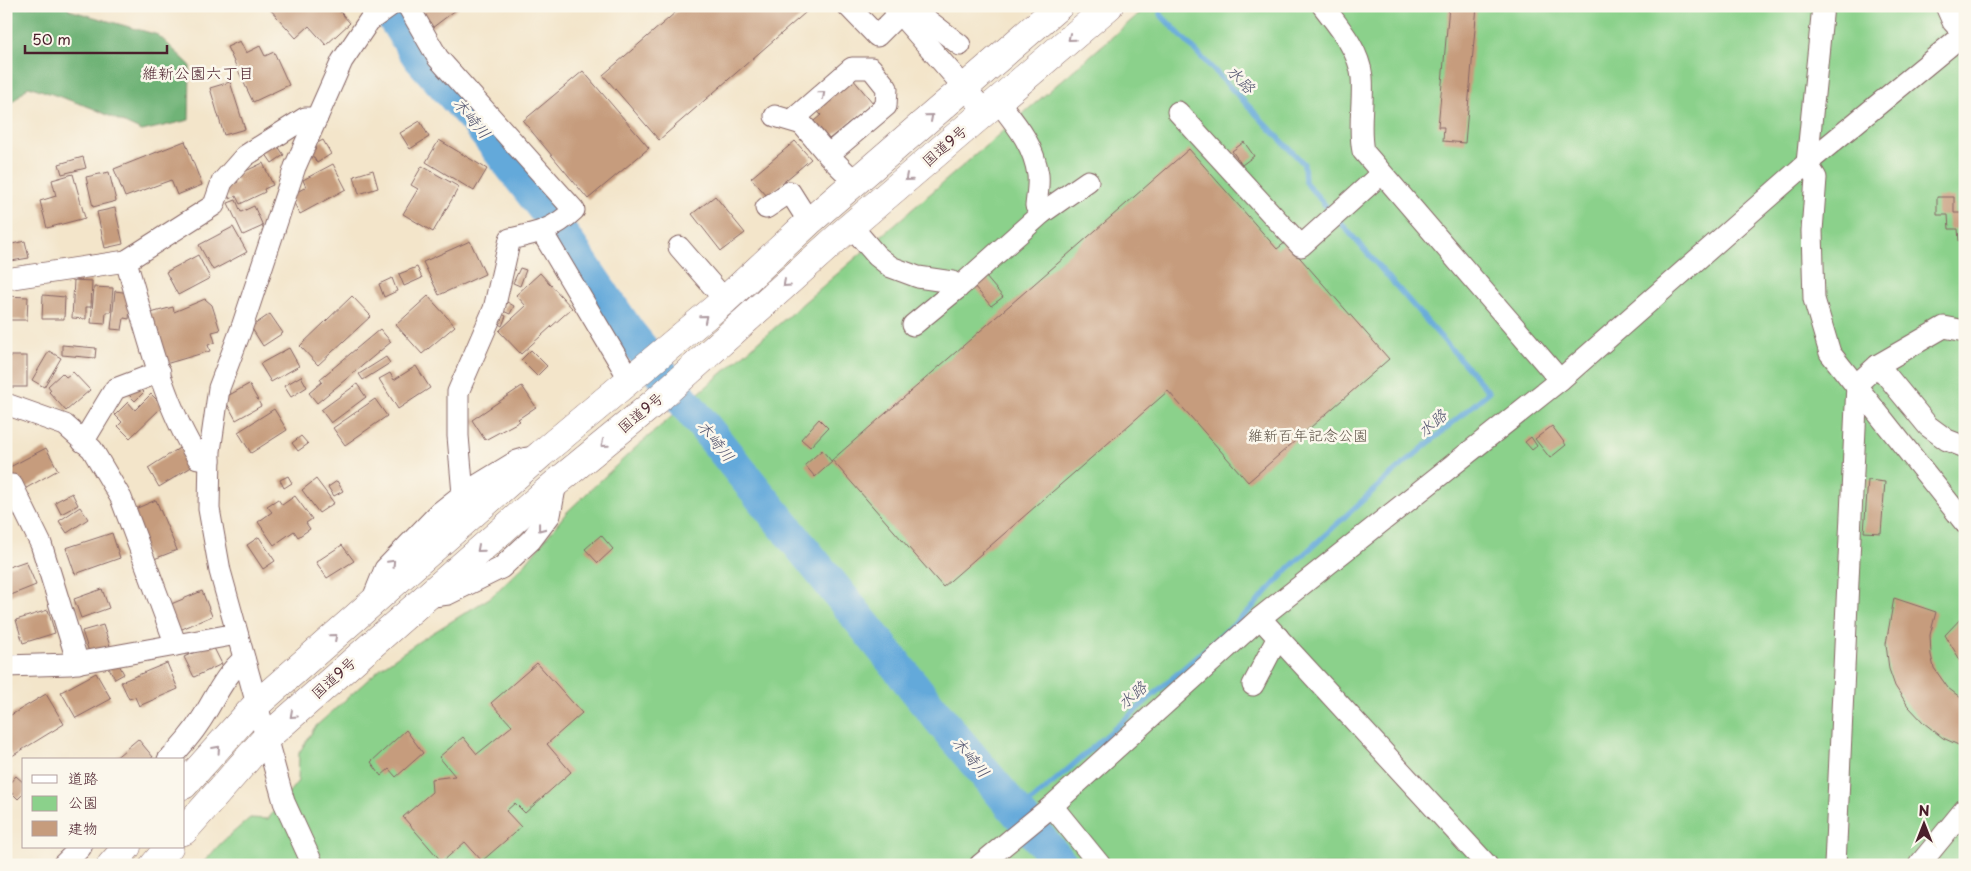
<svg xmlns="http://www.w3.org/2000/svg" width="1971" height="871" viewBox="0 0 1971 871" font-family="'Playpen Sans','Klee One',sans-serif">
<rect width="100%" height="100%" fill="#fbf7ec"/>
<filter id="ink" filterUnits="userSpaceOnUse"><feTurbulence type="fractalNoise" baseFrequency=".02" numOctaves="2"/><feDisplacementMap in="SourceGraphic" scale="10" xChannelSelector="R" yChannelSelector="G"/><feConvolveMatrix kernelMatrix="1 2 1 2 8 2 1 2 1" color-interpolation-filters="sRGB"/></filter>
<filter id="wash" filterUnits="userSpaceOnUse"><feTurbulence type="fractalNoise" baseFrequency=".0096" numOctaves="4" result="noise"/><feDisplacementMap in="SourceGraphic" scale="20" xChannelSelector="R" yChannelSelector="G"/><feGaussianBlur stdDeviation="1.12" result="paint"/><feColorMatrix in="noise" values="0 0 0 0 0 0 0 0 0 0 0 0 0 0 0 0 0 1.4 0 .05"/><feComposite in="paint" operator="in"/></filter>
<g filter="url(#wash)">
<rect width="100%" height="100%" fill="#f3e5ca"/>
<path fill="#8bd18b" stroke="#6a785b" d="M1148 6H1965V865H201L222 842 250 818 268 819 298 781 299 753 315 727 382 667 421 640 491 597 525 564 567 512 634 449Z"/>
<path fill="#70b377" stroke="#5d6951" d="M6 6H67L69 10 158 35 190 65 189 120 142 131 92 108 29 86 6 108Z"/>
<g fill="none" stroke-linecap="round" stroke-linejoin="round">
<path stroke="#64a9da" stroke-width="5.5" d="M1018 813 1249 611 1289 568 1386 479 1489 392 1305 182 1304 164 1160 14"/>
<path stroke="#64a9da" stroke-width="34" d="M386 6 419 57 478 123 549 215 629 333 955 738 1062 865"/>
</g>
<g id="blocks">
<g fill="#c69c7d">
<path d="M271 6H335L350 23 326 45 309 26 296 38 269 8Z"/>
<path d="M431 6H461L432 28 421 14Z"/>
<path d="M683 6H813L659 140 603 75Z"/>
<path d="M1449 6H1477L1465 143 1443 141 1444 127H1438Z"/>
<path d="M240 41 246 53 260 46 265 56 274 52 289 85 253 102 227 47Z"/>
<path d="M583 71 649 148 588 199 523 121Z"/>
<path d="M852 78 873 103 829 139 814 121 821 115 815 108Z"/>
<path d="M230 82 245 129 224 135 210 88Z"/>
<path d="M420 121 429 137 410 149 400 133Z"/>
<path d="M323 140 331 154 317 163 308 148Z"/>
<path d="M439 140 487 169 474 191 426 162Z"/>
<path d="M185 141 202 185 177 195 171 180 125 197 114 169Z"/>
<path d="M795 141 811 159 767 196 751 178Z"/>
<path d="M275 142 284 155 272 163 263 150Z"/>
<path d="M1244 142 1254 156 1242 165 1232 151Z"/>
<path d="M1189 149 1277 249 1286 242 1389 359 1248 482 1168 391 943 587 832 460Z"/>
<path d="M83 157 86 168 62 174 59 164Z"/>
<path d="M263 163 273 185 264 189 265 192 240 204 236 196 230 199 225 189 238 182 235 176Z"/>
<path d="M333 164 346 189 300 214 290 196 306 187 303 180Z"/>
<path d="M422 166 459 187 433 232 403 214 418 189 411 185Z"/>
<path d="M373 170 378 188 359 194 354 176Z"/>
<path d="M109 172 116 201 93 207 86 177Z"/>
<path d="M73 174 85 218 47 228 40 201 56 196 52 180Z"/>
<path d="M6 188 11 202 6 203Z"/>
<path d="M715 196 745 233 721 251 692 214Z"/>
<path d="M1937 197H1954V213H1963L1965 241H1959L1958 229H1949L1948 215H1937Z"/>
<path d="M236 200 241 212 254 206 263 226 243 235 228 203Z"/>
<path d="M115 208 123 244 105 248 97 212Z"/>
<path d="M233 227 247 252 213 270 199 245Z"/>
<path d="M25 241 29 258 11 261 8 245Z"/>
<path d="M470 241 485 274 439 295 423 262Z"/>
<path d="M198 255 210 278 178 295 166 272Z"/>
<path d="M417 267 422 278 404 286 399 274Z"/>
<path d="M520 268 526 270 520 286 513 283Z"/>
<path d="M540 273 572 308 521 354 499 331 526 306 516 295Z"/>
<path d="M985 276 1003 297 991 306 974 286Z"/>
<path d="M392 278 397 291 384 297 379 284Z"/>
<path d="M74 280 92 281 91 307H86V319L72 318Z"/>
<path d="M94 287 113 288 111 312H106L105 324 91 323Z"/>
<path d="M115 291 131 293 129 319 124 318 122 330 111 329Z"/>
<path d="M43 295 65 297 64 319H42Z"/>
<path d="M6 296 28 297 27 320H6Z"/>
<path d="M352 296 371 316 318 365 300 346Z"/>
<path d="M428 296 455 326 422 354 396 325Z"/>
<path d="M205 299 212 305 220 330 212 332 215 342 208 345 210 351 162 365 147 314 173 307 174 312Z"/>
<path d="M507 302 514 306 510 314 503 311Z"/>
<path d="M270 314 283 333 263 346 251 327Z"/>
<path d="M502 314 506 316 502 326 497 323Z"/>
<path d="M380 329 391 342 317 403 309 393 322 382 320 379Z"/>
<path d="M62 345 96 348 95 358 62 355Z"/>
<path d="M289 348 299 366 271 382 260 364Z"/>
<path d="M531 350 547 366 537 376 521 360Z"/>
<path d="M49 351 61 358 44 387 32 380Z"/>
<rect x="6" y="356" width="21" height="31"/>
<path d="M386 357 390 363 363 380 359 374Z"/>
<path d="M416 366 430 388 398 409 379 379 390 373 394 380Z"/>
<path d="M73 372 90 390 66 411 49 392 51 390 48 386 62 373 66 377Z"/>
<path d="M301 376 307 387 291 397 284 386Z"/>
<path d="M249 384 261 406 236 420 224 398Z"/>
<path d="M357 384 366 397 331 423 321 410Z"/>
<path d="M137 386 144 392 135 401 128 394Z"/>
<path d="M522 386 536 407 518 419 520 421 485 440 472 420Z"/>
<path d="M151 394 163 406 130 438 118 426 122 422 115 415 128 402 135 410Z"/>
<path d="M375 399 387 416 345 445 333 428Z"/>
<path d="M274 409 287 430 251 453 238 432Z"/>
<path d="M819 419 828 428 810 447 801 439Z"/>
<path d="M1552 426 1566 445 1550 458 1535 439Z"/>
<path d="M301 436 308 444 298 451 292 443Z"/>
<path d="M1531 437 1537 446 1532 450 1525 442Z"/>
<path d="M181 447 193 466 159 487 148 468Z"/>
<path d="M46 448 58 470 21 491 8 468Z"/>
<path d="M822 450 832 462 815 477 805 465Z"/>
<path d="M288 476 292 483 284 488 280 480Z"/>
<path d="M316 479 334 503 319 513 302 490Z"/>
<path d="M1868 480 1885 482 1881 533 1864 532Z"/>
<path d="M337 481 343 491 334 496 328 487Z"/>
<path d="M72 493 78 505 61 514 55 502Z"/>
<path d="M295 496 312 519 306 523 310 529 298 537 294 531 274 545 258 522 272 512 267 506 278 499 282 505Z"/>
<path d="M156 500 177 550 149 561 128 512Z"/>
<path d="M80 507 88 519 67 533 59 521Z"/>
<path d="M112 533 120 558 75 574 66 548Z"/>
<path d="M601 535 613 549 598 563 585 549Z"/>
<path d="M259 537 275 561 263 569 247 545Z"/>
<path d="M342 545 354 561 327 578 316 562Z"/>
<path d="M26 561 36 585 6 597V568Z"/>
<path d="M102 589 109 608 81 618 74 599Z"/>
<path d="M202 591 212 616 175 632 164 607Z"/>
<path d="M1894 598 1936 612 1930 635 1931 655 1934 668 1948 688 1965 701V748L1943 738 1924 723 1908 706 1895 686 1889 669 1886 644Z"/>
<path d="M48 610 55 633 23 643 16 620Z"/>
<path d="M1965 614V668L1945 635Z"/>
<path d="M103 625 110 646 89 652 82 631Z"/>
<path d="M212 644 222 664 194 677 184 657Z"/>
<path d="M117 661 124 674 115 679 108 666Z"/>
<path d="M167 663 178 689 139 706 135 697 129 699 121 682Z"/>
<path d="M537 663 582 713 547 744 571 772 525 813 515 803 506 811 521 827 482 861 465 842 442 862 403 817 432 792 431 779 455 776 439 757 463 737 477 754 512 726 491 703Z"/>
<path d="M96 673 111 699 76 718 61 692Z"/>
<path d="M46 694 64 724 12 756 6 747V718Z"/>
<path d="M406 730 423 753 396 777 389 769 381 776 371 762Z"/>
<path d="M138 739 153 757 149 760H113Z"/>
<path d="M16 776 24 783V793L18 799 6 787Z"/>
</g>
</g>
</g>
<g filter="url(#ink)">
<use href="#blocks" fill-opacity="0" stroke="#856463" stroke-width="1"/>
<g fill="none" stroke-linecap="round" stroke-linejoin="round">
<g stroke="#856463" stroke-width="23">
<g id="minor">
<path d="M408 6 438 58 574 210C553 230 537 233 510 239L494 309 458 392V436L463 494"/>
<path d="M848 6 877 36 899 14"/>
<path d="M893 6 985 111"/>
<path d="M914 6 921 15 960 45"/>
<path d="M1323 6C1339 27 1359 50 1362 77 1364 102 1358 127 1363 151L1560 380"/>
<path d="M1823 6 1807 163 1816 178 1812 231 1814 299 1830 353 1965 523"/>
<path d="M1946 6 1953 22 1964 34"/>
<path d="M997 100C1015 123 1034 144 1038 175 1039 185 1037 196 1036 206L1042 213"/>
<path d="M1178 112 1301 246 1381 174"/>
<path d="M775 116 802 124"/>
<path d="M828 155 886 106 887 88 871 68H852L796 117 828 155 855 182"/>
<path d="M766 208 790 192 809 222"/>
<path d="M852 227 877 256 891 267 918 277 952 282 958 288"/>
<path d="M542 232 630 380"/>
<path d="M679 247 725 300"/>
<path d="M6 279 126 261"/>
<path d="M913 325 958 288 1042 213 1088 181"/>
<path d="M1878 365 1944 327 1965 331"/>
<path d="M6 404 65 425 92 449 121 498 176 645"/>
<path d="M83 442 115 389 160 372"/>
<path d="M210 460 198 458C162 402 145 325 126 261L214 205 222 182 245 156 305 118H317"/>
<path d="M12 485 41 544 78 663"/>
<path d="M426 597 448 594 501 568 531 540 550 515 556 483"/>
<path d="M372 601 385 569 439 513 463 494 517 461 527 458"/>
<path d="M1260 618 1487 865"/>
<path d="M6 666 70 664 237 634"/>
<path d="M1253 685 1278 637"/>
<path d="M168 760C180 748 192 734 201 720 214 700 225 674 244 659"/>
<path d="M1052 806 1100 865"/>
<path d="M63 865 81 847"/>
<path d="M313 865 284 802 220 571 209 509 210 451 219 388 242 327 295 167 342 61 369 21 390 6"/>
<path d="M980 865 1052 806 1260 618 1560 380 1807 163 1965 33"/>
<path d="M1835 865 1857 384 1878 365 1928 426 1947 440 1965 447"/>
<path d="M1919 865 1965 809"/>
</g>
</g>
<g stroke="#856463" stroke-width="29">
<g id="highway">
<path d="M184 785 256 705 541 454 725 300 809 222 1059 6"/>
<path d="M184 831 265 739 556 483 655 402 837 238 1109 6"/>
<path d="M111 865 127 847"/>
<path d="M154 865 169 847"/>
</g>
</g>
<use href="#minor" stroke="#fff" stroke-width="21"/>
<use href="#highway" stroke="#fff" stroke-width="28"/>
</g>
<defs><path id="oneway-chevron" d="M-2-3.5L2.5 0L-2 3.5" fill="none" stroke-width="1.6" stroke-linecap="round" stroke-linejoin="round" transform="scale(1.25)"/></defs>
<g stroke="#ae9aa0">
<use href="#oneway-chevron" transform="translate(1071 38) rotate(140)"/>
<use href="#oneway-chevron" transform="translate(822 94) rotate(-41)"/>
<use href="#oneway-chevron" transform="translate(930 117) rotate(-41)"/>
<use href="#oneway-chevron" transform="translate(908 178) rotate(139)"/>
<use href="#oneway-chevron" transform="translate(786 284) rotate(138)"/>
<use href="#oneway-chevron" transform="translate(704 318) rotate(-40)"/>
<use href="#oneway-chevron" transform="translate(604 444) rotate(141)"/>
<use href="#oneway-chevron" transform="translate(541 528) rotate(128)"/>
<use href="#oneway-chevron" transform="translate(480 549) rotate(139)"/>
<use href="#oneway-chevron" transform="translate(392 563) rotate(-47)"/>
<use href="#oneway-chevron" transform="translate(334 637) rotate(-41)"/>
<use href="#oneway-chevron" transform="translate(293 715) rotate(138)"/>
<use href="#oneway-chevron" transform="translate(217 749) rotate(-48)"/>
</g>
</g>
<g text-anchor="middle" stroke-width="5" stroke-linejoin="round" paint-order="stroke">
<g font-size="15" fill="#4a1f2b" stroke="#fbf7ec">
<text transform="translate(945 146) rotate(-41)" y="5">国道9号</text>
<text transform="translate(641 413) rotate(-40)" y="5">国道9号</text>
<text transform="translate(334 678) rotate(-42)" y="5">国道9号</text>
</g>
<g font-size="15" fill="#5e5448" stroke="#fbf7ec">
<text x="1308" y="441">維新百年記念公園</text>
</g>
<g font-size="16" fill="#4a1f2b" stroke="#fbf7ec">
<text x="198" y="79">維新公園六丁目</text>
</g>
<g font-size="16" font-style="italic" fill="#545671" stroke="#fbf7ec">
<text transform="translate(1241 79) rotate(46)" y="6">水路</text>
<text transform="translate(472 118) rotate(50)" y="6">木崎川</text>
<text transform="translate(1432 423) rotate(-41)" y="6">水路</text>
<text transform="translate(716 441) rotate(51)" y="6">木崎川</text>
<text transform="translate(1132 695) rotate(-41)" y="6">水路</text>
<text transform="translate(971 757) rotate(50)" y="6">木崎川</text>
</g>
</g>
<rect width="1971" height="871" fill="none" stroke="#fbf7ec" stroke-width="25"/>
<rect x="22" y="758" width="162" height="90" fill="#fbf7ec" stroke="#b4a19f"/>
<rect x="32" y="775" width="25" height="8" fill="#ffffff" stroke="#b4a19f"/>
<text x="68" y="784" font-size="15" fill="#4a1f2b">道路</text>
<rect x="32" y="796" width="25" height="15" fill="#8bd18b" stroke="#b4a19f"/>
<text x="68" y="808" font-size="15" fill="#4a1f2b">公園</text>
<rect x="32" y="821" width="25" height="15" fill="#c69c7d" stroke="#b4a19f"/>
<text x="68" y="834" font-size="15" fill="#4a1f2b">建物</text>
<g transform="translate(1924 824)" stroke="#fbf7ec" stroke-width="4" paint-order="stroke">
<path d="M0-4L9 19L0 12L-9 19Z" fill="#4a1f2b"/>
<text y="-8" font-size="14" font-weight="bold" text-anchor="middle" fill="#4a1f2b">N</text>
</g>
<path d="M25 45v8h142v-8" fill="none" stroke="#4a1f2b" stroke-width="2.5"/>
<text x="32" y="45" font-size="15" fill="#4a1f2b" stroke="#fbf7ec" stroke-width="4" paint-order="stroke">50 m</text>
</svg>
